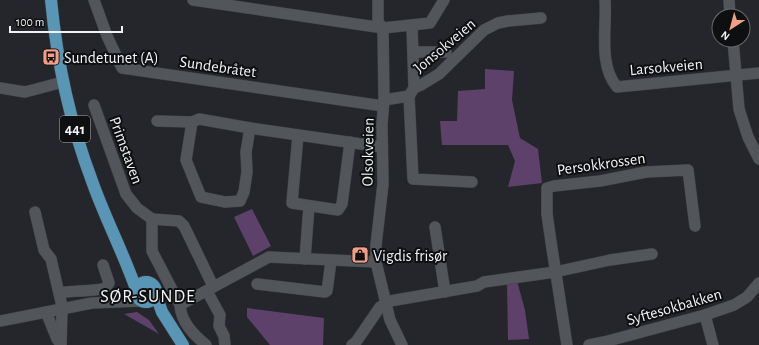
<svg xmlns="http://www.w3.org/2000/svg" width="759" height="345" viewBox="0 0 759 345" font-family="'Alegreya Sans',sans-serif">
<rect width="100%" height="100%" fill="#24262b"/>
<g fill="#5d416a">
<path d="M485 69 514 71 512 100 520 138 538 149 542 183 508 187 515 161 508 145H442L440 121H457L458 91 485 89Z"/>
<path d="M252 209 271 246 253 256 234 217Z"/>
<path d="M517 281 525 310 529 339 508 340 507 283Z"/>
<path d="M247 308 324 318 323 345H270L247 317Z"/>
<path d="M137 312 149 320 159 334 124 314Z"/>
</g>
<g fill="none" stroke-linecap="round" stroke-linejoin="round">
<g stroke="#3f4145" stroke-width="12">
<g id="minor">
<path d="M94 0 107 36 122 68 383 106"/>
<path d="M193 0 383 28 430 23 444 0"/>
<path d="M378 0V22L383 28 384 100 382 124 383 184 376 245V262L390 320 402 345"/>
<path d="M605 0C607 27 598 65 617 87L759 73"/>
<path d="M729 0 730 16"/>
<path d="M412 26 414 88"/>
<path d="M733 40 739 109 748 137 759 159"/>
<path d="M413 52H446"/>
<path d="M0 88 25 92 63 82"/>
<path d="M409 96 413 179 472 182"/>
<path d="M384 100 409 96 414 88 421 85 439 74 484 30 498 23 508 21 541 18"/>
<path d="M94 105 126 194 137 208 152 219V251L180 305C181 322 193 334 206 345"/>
<path d="M157 121 192 122 199 119 250 128 382 147"/>
<path d="M192 122 186 160 201 197 225 202 240 201 244 192 247 172 246 152 250 128"/>
<path d="M298 135 292 203 338 210 342 204 350 142"/>
<path d="M35 212 44 250 51 259 61 302 62 308 61 345"/>
<path d="M152 219 179 221 184 226 213 286"/>
<path d="M435 227 445 292"/>
<path d="M305 259 309 206"/>
<path d="M257 284 325 292 327 291 331 261"/>
<path d="M207 291 220 315 219 326 224 336 225 345"/>
<path d="M59 293C74 290 91 292 106 288L109 283 103 265"/>
<path d="M180 305 269 257 376 262"/>
<path d="M46 312 57 339 60 343"/>
<path d="M705 315 713 345"/>
<path d="M0 321 92 303 140 301"/>
<path d="M352 345 356 342 380 307 386 304 390 301 477 286 484 282 555 272 610 260 652 254"/>
<path d="M567 345 551 242 547 214V188L554 186 600 181 646 172 688 170 695 226"/>
<path d="M589 345 604 342 705 315 734 305 747 297 759 283"/>
</g>
</g>
<g stroke="#3f4145" stroke-width="13">
<g id="major">
<path d="M51 0C57 62 70 123 92 181 105 218 123 252 136 289"/>
<circle cx="146" cy="292" r="10"/>
<path d="M156 295 162 312 183 345"/>
</g>
</g>
<use href="#minor" stroke="#52555a" stroke-width="11"/>
<use href="#major" stroke="#5996b6" stroke-width="12"/>
</g>
<defs>
<g id="bus-square" transform="scale(0.9)"><rect x="-9" y="-9" width="18" height="18" rx="4" fill="#f39f86" stroke="#0e0f11"/><path d="M-5-6H5V4H4V6H2V4H-2V6H-4V4H-5ZM-3.5-4V0h7V-4ZM-3.5 1.2v1.5H-2V1.2ZM2 1.2v1.5H3.5V1.2Z" fill="#111"/></g>
<g id="shop-square" transform="scale(0.9)"><rect x="-9" y="-9" width="18" height="18" rx="4" fill="#f39f86" stroke="#0e0f11"/><path d="M-5-2.5h2.3a2.7 3.5 0 0 1 5.4 0H5L5.5 6h-11ZM-1.5-2.5h3a1.5 2.3 0 0 0-3 0Z" fill="#111"/></g>
</defs>
<g fill-rule="evenodd">
<use href="#bus-square" x="51" y="57"/>
<use href="#shop-square" x="360" y="255"/>
</g>
<g text-anchor="middle" stroke-width="4" stroke-linejoin="round" paint-order="stroke">
<rect fill="#0e0f11" stroke="#acaeb1" stroke-width="1" x="60" y="116" width="30" height="26" rx="3"/>
<g font-size="15" font-weight="bold" fill="#f0f2f5">
<text x="75" y="134">441</text>
</g>
<g font-size="16" fill="#f0f2f5" stroke="#0e0f11">
<text transform="translate(444 45) rotate(-40)" y="6">Jonsokveien</text>
<text transform="translate(218 66) rotate(8)" y="6">Sundebråtet</text>
<text transform="translate(666 66) rotate(-5)" y="6">Larsokveien</text>
<text transform="translate(127 150) rotate(70)" y="6">Primstaven</text>
<text transform="translate(367 152) rotate(-89)" y="6">Olsokveien</text>
<text transform="translate(601 163) rotate(-8)" y="6">Persokkrossen</text>
<text transform="translate(674 306) rotate(-16)" y="6">Syftesokbakken</text>
</g>
<g font-size="16" fill="#f0f2f5" stroke="#0e0f11" text-anchor="start">
<text x="64" y="63">Sundetunet (A)</text>
<text x="373" y="261">Vigdis frisør</text>
</g>
<g font-size="18" letter-spacing="1" fill="#f0f2f5" stroke="#0e0f11">
<text x="148" y="302">SØR-SUNDE</text>
</g>
</g>
<g transform="translate(731 28) rotate(216)"><circle r="19" fill="#0e0f11" stroke="#686a6c"/>
<path d="M0-3L7 15L0 10L-7 15Z" fill="#f39f86"/>
<text y="-6" font-size="11" font-weight="bold" text-anchor="middle" fill="#f0f2f5">N</text>
</g>
<path d="M10 26v6h112v-6" fill="none" stroke="#f0f2f5" stroke-width="2"/>
<text x="16" y="26" font-size="12" fill="#f0f2f5" stroke="#0e0f11" stroke-width="3" paint-order="stroke">100 m</text>
</svg>
